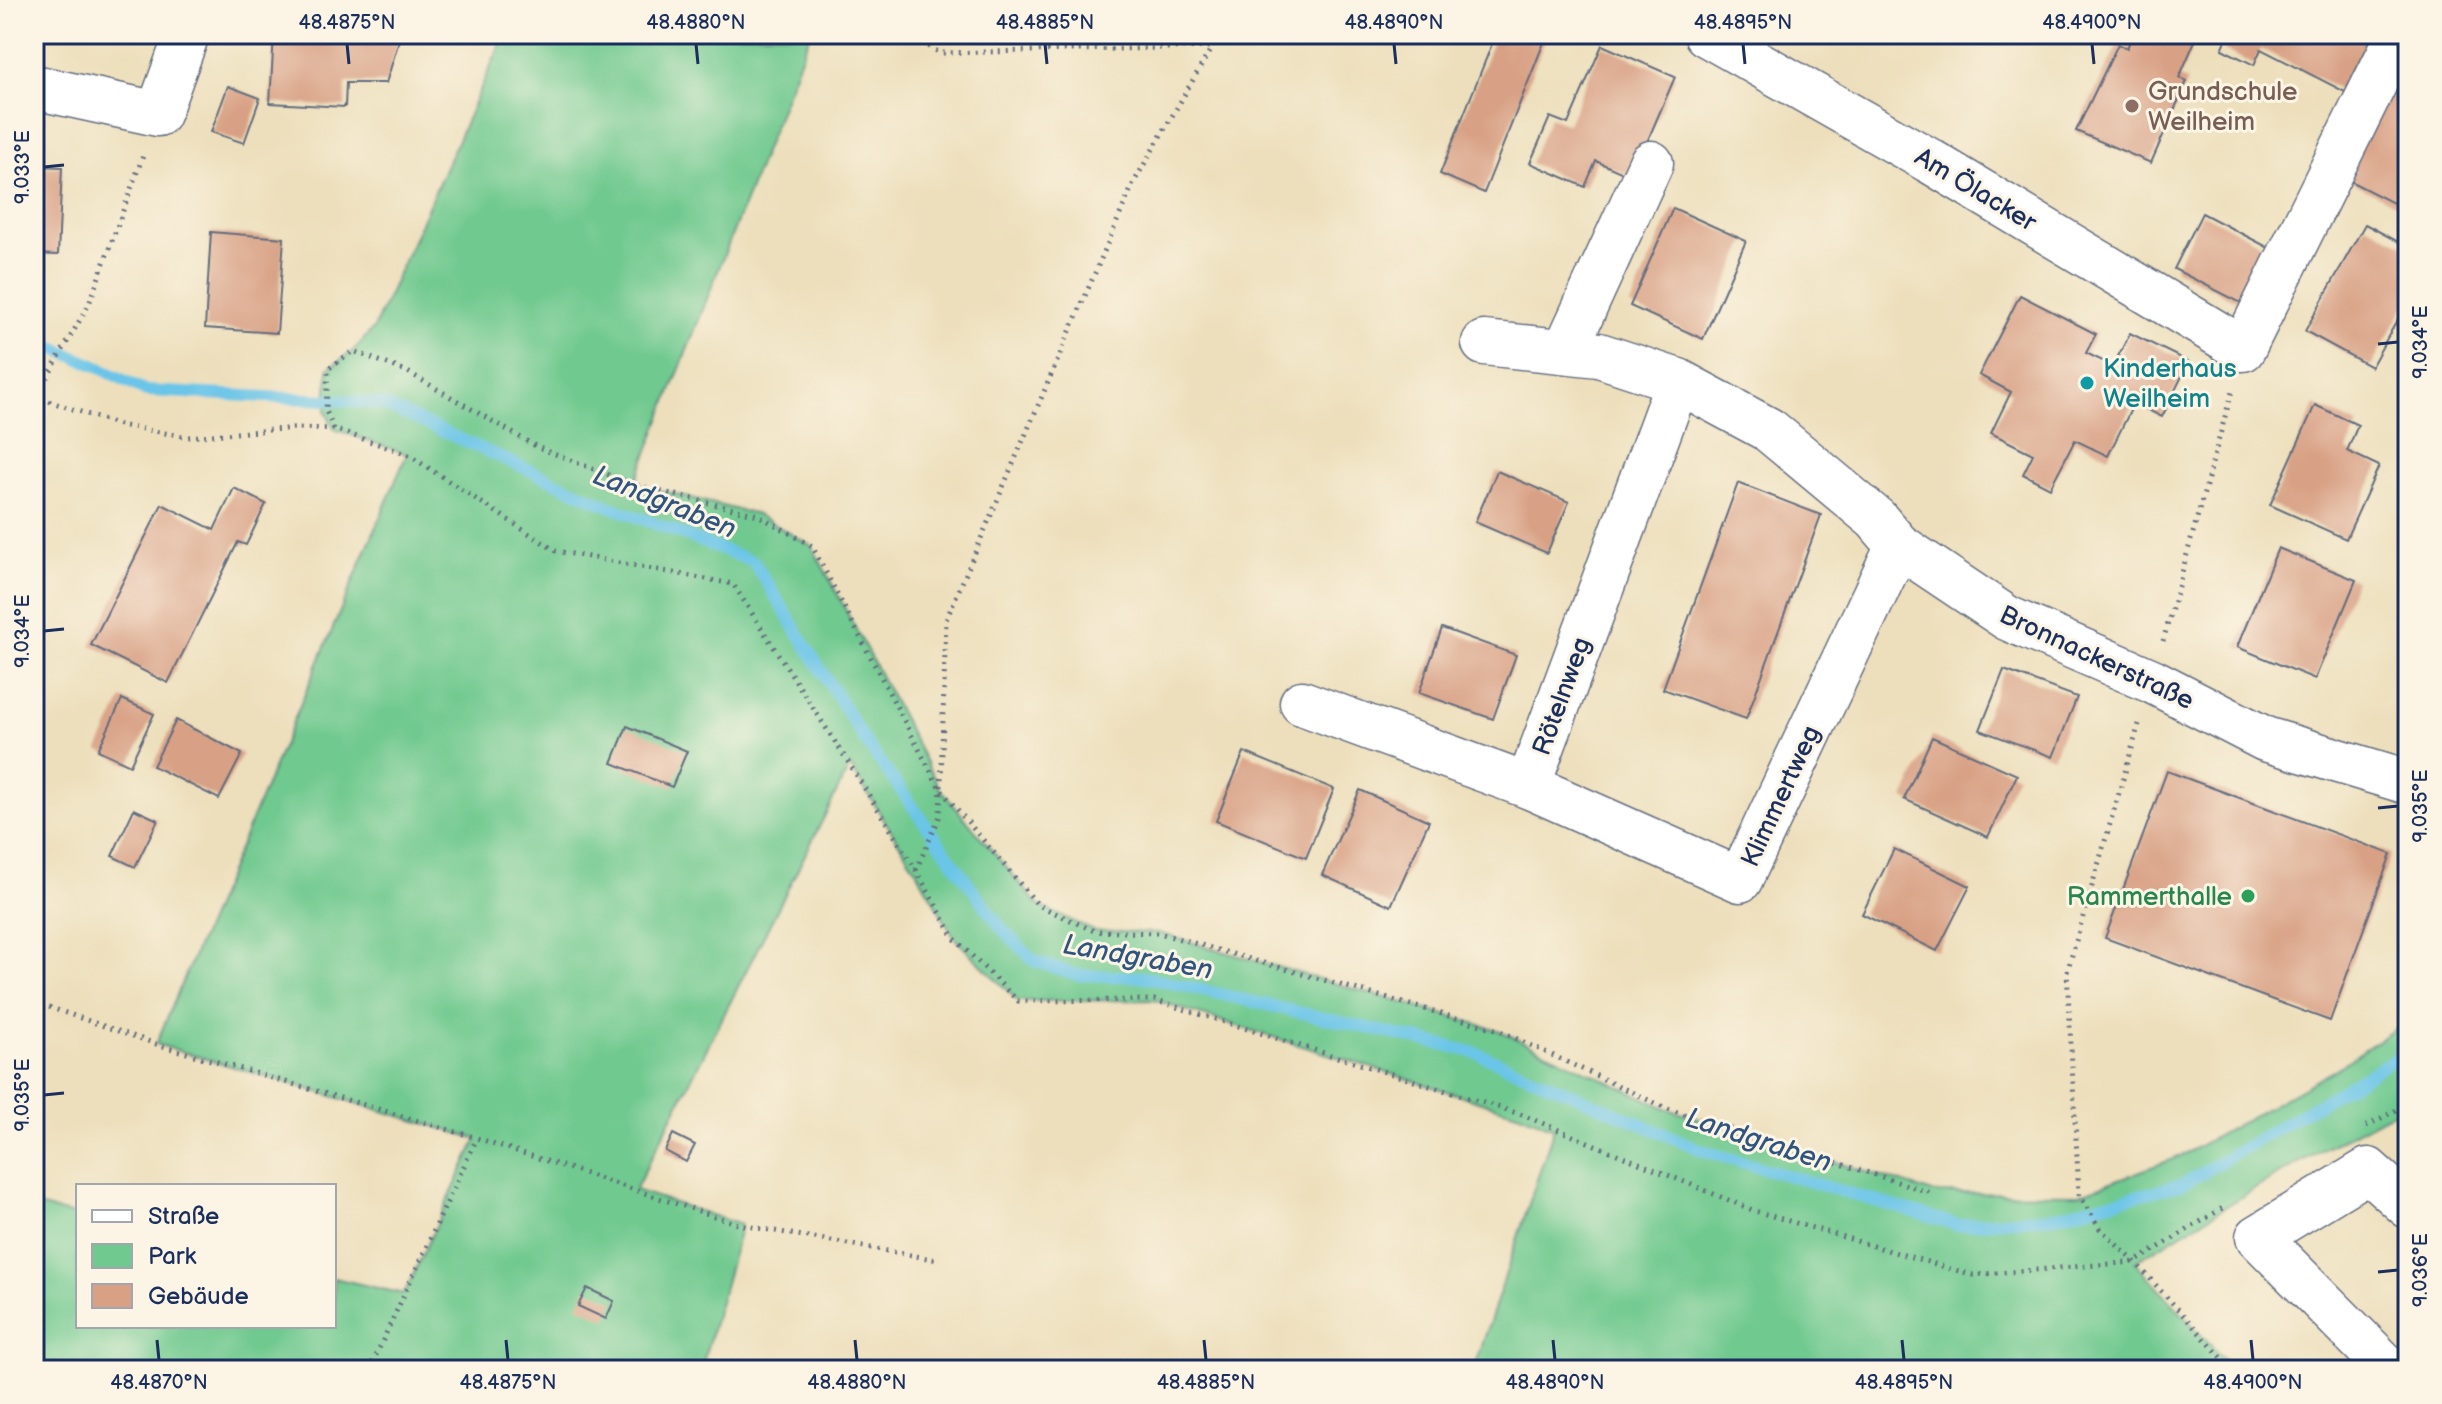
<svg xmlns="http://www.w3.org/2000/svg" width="2442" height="1404" viewBox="0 0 2442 1404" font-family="'Balsamiq Sans',sans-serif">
<rect width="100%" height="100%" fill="#fcf5e5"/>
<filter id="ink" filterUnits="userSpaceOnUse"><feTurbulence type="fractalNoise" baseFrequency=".0125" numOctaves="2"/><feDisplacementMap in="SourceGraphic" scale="16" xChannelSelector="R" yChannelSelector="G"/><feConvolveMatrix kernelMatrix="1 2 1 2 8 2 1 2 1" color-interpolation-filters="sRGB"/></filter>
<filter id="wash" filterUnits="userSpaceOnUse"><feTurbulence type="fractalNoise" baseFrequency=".006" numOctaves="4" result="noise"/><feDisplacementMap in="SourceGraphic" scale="32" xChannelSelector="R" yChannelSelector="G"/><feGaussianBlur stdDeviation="1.8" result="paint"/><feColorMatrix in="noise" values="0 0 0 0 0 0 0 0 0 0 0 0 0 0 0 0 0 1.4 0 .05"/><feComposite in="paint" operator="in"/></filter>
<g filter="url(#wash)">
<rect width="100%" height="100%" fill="#eddfbc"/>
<path fill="#70c98f" stroke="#467c76" stroke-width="2" d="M505 34H810L635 484 758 515 812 546 940 789 1038 905 1094 931 1159 933 1498 1030 1668 1109 1933 1193 2079 1194 2181 1156 2333 1071 2408 1020V1104L2296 1164 2135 1262 2233 1370H1474L1554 1128 1520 1114 1154 1000 1018 1001 955 939 916 870 850 766 635 1190 741 1225 701 1370H34V1205L78 1216V1326H334V1278L404 1294 477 1139 156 1044 407 454 334 429 326 411 328 369 353 351 374 328Z"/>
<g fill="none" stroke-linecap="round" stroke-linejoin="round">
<path stroke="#6ac5e8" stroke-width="12" d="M34 340 94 365 146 391 348 401 384 405 609 506 754 562 867 744 1002 929 1034 961 1078 975 1145 977 1477 1053 1704 1151 1958 1225 2051 1217 2183 1184 2408 1051"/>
</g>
<g id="blocks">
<g fill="#d8a084">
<path d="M274 34H401L386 83H346L345 107 270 103Z"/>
<path d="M1186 34H1205L1204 39Z"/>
<path d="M1496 34H1538L1546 37 1484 193 1440 174Z"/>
<path d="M2133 34H2198L2179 78 2187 81 2151 163 2076 131 2118 44 2127 48Z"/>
<path d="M2229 34H2374L2347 88 2349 94 2261 49 2254 65 2222 49Z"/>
<path d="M1602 45 1675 77 1632 177 1596 161 1585 187 1530 163 1550 117 1568 124Z"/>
<path d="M2398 66 2408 71V193L2401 207 2342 177Z"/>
<path d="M228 86 260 98 244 143 211 132Z"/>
<path d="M34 166 62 167 58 255 34 254Z"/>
<path d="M1673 208 1746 241 1703 339 1630 306Z"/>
<path d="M2202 213 2275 251 2247 306 2174 269Z"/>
<path d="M2365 224 2408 247V301L2371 367 2305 331Z"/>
<path d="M211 232 284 238 277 333 205 328Z"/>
<path d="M2020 295 2096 334 2086 353 2113 366 2130 333 2189 362 2162 417 2134 403 2108 456 2075 440 2050 488 2023 474 2033 454 1991 433 2011 392 1979 375Z"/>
<path d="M2315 405 2358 425 2347 451 2379 466 2346 539 2270 505Z"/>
<path d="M1497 471 1569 502 1547 553 1475 522Z"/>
<path d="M1738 483 1821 515 1746 719 1663 689Z"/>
<path d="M234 488 266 504 246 545 238 542 168 683 91 645 162 504 214 530Z"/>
<path d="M2278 548 2356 580 2315 679 2237 647Z"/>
<path d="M1442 628 1516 655 1493 719 1419 693Z"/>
<path d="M2004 670 2077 697 2053 757 1980 730Z"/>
<path d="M122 699 154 714 130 765 98 750Z"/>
<path d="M176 720 242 754 219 799 153 766Z"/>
<path d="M627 726 687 751 672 787 612 763Z"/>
<path d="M1932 737 2017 775 1988 837 1904 799Z"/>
<path d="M1244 752 1334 789 1306 858 1216 821Z"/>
<path d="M2167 771 2391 854 2330 1021 2105 938Z"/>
<path d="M1360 790 1429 821 1391 906 1322 875Z"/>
<path d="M134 809 158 820 135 867 112 856Z"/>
<path d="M1894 849 1970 886 1937 951 1862 914Z"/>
<path d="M673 1134 695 1145 686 1162 665 1151Z"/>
<path d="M587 1288 614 1301 606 1319 578 1306Z"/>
</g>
</g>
</g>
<g filter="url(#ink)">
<use href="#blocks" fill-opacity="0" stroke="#646d7f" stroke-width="2"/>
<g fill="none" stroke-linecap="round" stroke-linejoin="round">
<g stroke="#646d7f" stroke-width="47">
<g id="minor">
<path d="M1706 34 1930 161 2243 349 2399 34"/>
<path d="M34 87 158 114 187 34"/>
<path d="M1484 343 1599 355 1678 381 1769 430 1876 519 1898 545 2007 618 2152 681 2265 739 2408 782"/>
<path d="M1565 351 1651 163"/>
<path d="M1302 703 1528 786 1678 381"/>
<path d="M1528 786 1740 880 1898 545"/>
<path d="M2390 1370 2258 1237 2368 1170 2408 1206"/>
</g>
</g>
<g stroke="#646d7f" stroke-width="5" stroke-dasharray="2 6" stroke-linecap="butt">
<path d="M908 34 940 53 1211 47"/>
<path d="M34 396 119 425 188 437 295 428 334 429 407 454 556 551 733 584 850 765 916 870 955 939 1018 1001 1154 1000 1520 1114 1755 1211 1972 1275 2135 1262 2226 1206"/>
<path d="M35 399 89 304 144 153"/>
<path d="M334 429 326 411 328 369 353 351 406 371 537 447 635 485 758 515 812 546 940 789 1038 905 1094 931 1159 933 1498 1030 1668 1109 1932 1193"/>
<path d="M2163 641 2233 388"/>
<path d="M2139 724 2067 972 2079 1194 2100 1229 2135 1262 2233 1370"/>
<path d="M916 870 940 816 946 620 1134 182 1212 47 1217 34"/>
<path d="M34 1002 156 1044 477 1138 741 1225 938 1260"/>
<path d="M2366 1126 2408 1104"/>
<path d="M369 1370 477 1138"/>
</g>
<use href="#minor" stroke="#fff" stroke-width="44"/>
</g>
</g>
<path fill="none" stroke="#1b2f5e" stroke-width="3" d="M347 44 349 64M696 44 698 64M1045 44 1047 64M1394 44 1396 64M1743 44 1745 64M2092 44 2094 64M44 167 64 165M2378 344 2398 342M44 631 64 629M2378 808 2398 806M44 1095 64 1093M2378 1272 2398 1270M157 1340 159 1360M506 1340 508 1360M855 1340 857 1360M1204 1340 1206 1360M1553 1340 1555 1360M1902 1340 1904 1360M2251 1340 2253 1360"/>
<circle fill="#8d6e63" stroke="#fcf5e5" stroke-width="3" cx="2132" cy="106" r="8"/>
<circle fill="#0f9aa8" stroke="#fcf5e5" stroke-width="3" cx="2087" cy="383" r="8"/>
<circle fill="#2e9e5b" stroke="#fcf5e5" stroke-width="3" cx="2248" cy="896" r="8"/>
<g text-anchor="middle" stroke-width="6" stroke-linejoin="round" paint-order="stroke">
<g font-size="26" fill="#785e54" stroke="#fcf5e5" text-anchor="start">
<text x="2148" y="100">Grundschule<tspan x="2148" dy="30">Weilheim</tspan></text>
</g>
<g font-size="26" fill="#1b2f5e" stroke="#fcf5e5">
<text transform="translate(1976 189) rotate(31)" y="9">Am Ölacker</text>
<text transform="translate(2097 657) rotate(25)" y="9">Bronnackerstraße</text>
<text transform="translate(1561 696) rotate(-70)" y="9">Rötelnweg</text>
<text transform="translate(1780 796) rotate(-65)" y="9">Klimmertweg</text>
</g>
<g font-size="26" fill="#0d838f" stroke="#fcf5e5" text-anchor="start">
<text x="2103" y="377">Kinderhaus<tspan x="2103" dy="30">Weilheim</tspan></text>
</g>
<g font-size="26" fill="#27864d" stroke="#fcf5e5" text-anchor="end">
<text x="2232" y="905">Rammerthalle</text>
</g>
<g font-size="28" font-style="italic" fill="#2f5480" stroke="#fcf5e5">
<text transform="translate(665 501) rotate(22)" y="10">Landgraben</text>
<text transform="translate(1138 956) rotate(10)" y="10">Landgraben</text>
<text transform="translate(1759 1139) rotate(18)" y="10">Landgraben</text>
</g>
</g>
<rect width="2442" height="1404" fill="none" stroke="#fcf5e5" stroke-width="88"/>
<rect x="76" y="1184" width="260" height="144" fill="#fcf5e5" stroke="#a2a6af" stroke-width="2"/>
<rect x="92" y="1210" width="40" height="12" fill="#ffffff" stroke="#a2a6af" stroke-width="2"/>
<text x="148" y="1224" font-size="24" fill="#1b2f5e">Straße</text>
<rect x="92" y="1244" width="40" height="24" fill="#70c98f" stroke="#a2a6af" stroke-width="2"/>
<text x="148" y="1264" font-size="24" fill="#1b2f5e">Park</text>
<rect x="92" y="1284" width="40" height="24" fill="#d8a084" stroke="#a2a6af" stroke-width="2"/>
<text x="148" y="1304" font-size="24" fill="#1b2f5e">Gebäude</text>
<rect x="44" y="44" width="2354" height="1316" fill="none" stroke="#1b2f5e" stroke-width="3"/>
<g font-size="20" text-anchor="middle" fill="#1b2f5e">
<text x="347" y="29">48.4875°N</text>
<text x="696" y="29">48.4880°N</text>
<text x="1045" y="29">48.4885°N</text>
<text x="1394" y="29">48.4890°N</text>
<text x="1743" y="29">48.4895°N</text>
<text x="2092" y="29">48.4900°N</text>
<text transform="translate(22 167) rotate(-90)" y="7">9.033°E</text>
<text transform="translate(2420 342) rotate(-90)" y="7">9.034°E</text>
<text transform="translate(22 631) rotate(-90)" y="7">9.034°E</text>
<text transform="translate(2420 806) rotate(-90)" y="7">9.035°E</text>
<text transform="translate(22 1095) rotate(-90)" y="7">9.035°E</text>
<text transform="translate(2420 1270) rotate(-90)" y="7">9.036°E</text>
<text x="159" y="1389">48.4870°N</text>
<text x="508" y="1389">48.4875°N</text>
<text x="857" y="1389">48.4880°N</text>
<text x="1206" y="1389">48.4885°N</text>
<text x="1555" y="1389">48.4890°N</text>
<text x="1904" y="1389">48.4895°N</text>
<text x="2253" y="1389">48.4900°N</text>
</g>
</svg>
